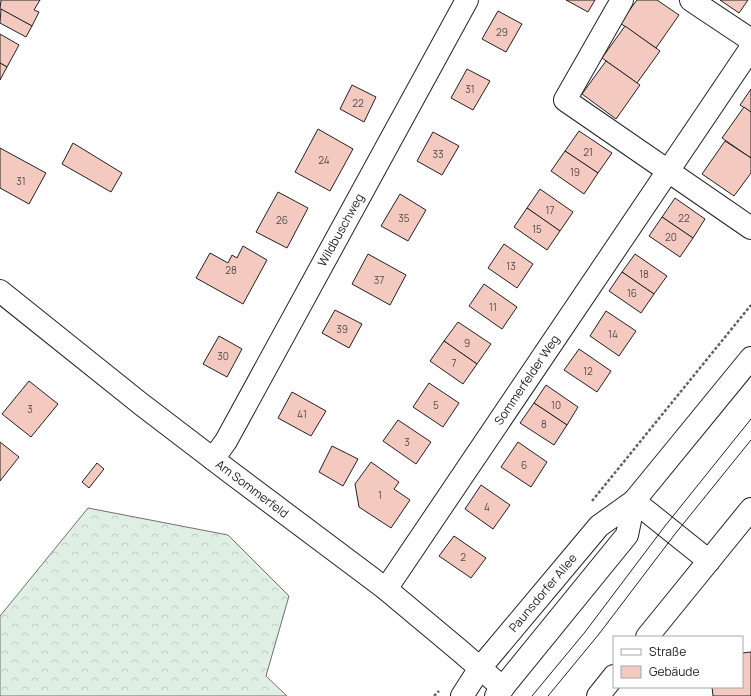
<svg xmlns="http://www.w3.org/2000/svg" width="751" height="696" viewBox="0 0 751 696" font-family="Manrope,sans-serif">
<defs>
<pattern id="forest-crowns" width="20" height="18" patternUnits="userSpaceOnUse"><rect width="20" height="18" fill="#e0efe3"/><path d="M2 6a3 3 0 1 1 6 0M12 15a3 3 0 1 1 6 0" fill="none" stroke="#c0cdc2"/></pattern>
</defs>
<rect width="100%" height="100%" fill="#fff"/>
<path fill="url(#forest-crowns)" stroke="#6f6f6f" d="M88 508 228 535 289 596 266 676 287 696H0V616Z"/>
<g fill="#f3c9c0" stroke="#222">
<path d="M1 0H40L34 10 39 12 32 26 0 9Z"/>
<path d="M566 0H595L588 12Z"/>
<path d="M637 0H657L679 15 656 48 620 23Z"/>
<path d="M720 0H748L739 13Z"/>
<path d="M1 9 32 26 26 37 0 23Z"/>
<path d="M498 11 522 24 506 52 482 39Z"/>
<path d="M625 26 660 51 637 83 602 58Z"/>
<path d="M0 34 19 45 7 67 0 63Z"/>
<path d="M606 61 640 85 616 119 582 94Z"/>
<path d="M0 63 7 67 0 80Z"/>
<path d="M467 69 490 81 473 110 451 98Z"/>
<path d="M352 85 376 97 364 122 340 109Z"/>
<path d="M751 89V112L740 105Z"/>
<path d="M744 107 751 112V158L722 138Z"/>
<path d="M318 129 353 149 330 191 295 172Z"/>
<path d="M579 131 612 153 598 173 565 151Z"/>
<path d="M433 132 459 146 442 175 417 161Z"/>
<path d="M725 141 751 158V173L734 196 702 174Z"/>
<path d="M73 143 122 173 111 192 62 164Z"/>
<path d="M0 148 46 173 29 204 0 188Z"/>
<path d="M565 151 598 173 584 194 551 171Z"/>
<path d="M540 189 573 212 560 231 527 208Z"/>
<path d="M278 192 308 208 287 248 256 232Z"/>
<path d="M400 194 426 210 408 241 381 226Z"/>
<path d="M675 198 705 219 693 238 662 217Z"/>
<path d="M527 208 560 231 547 250 514 227Z"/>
<path d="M662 217 693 238 680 257 649 236Z"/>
<path d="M504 244 533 264 517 288 488 268Z"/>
<path d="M243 246 267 260 243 304 196 278 210 253 228 263 232 255 237 258Z"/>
<path d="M368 254 406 275 390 305 352 284Z"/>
<path d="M635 254 667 276 654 294 622 272Z"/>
<path d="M622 272 654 294 641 313 609 291Z"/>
<path d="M484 284 517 307 502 329 469 306Z"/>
<path d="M335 310 362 324 349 348 322 333Z"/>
<path d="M606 311 636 331 619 356 590 336Z"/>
<path d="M458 322 491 344 477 364 444 341Z"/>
<path d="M219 336 242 349 227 377 203 364Z"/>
<path d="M444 341 477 364 463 384 430 361Z"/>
<path d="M579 349 611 371 597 392 564 370Z"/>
<path d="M29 381 58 404 31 437 2 414Z"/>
<path d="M429 383 459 403 443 427 413 407Z"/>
<path d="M546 385 578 407 567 425 534 403Z"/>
<path d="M292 392 326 411 311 436 278 418Z"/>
<path d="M534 403 567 425 554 445 520 423Z"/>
<path d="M398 420 431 442 416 464 383 441Z"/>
<path d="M0 442 19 457 0 481Z"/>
<path d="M518 442 547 462 531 487 501 467Z"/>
<path d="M332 446 358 459 343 486 319 472Z"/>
<path d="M371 462 399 482 394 489 410 500 391 528 359 507 355 484Z"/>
<path d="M97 463 104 469 89 488 82 482Z"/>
<path d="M481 485 510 505 493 529 465 509Z"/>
<path d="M454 536 486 558 471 578 439 556Z"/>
<path d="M751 652V696H713L712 687H742V653Z"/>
</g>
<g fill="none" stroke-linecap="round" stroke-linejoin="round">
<g stroke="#222" stroke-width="24">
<g id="minor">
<path d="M622 0 565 100 751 228"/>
<path d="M691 0 751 40"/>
<path d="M0 291 141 404 230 472 386 589 459 650 503 688"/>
<path d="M213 459 226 441 467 0"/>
<path d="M634 501 709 561"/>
<path d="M386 589 751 48"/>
<path d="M647 637 751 509"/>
<path d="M598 696 614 676"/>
</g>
</g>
<g stroke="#222" stroke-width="24">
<g id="major">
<path d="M462 696 480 668 599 526 634 501 751 358"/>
<path d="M496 696 627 535 634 501"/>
</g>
</g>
<g stroke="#646464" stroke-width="2.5" stroke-dasharray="3 2" stroke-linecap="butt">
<path d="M592 501 751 305"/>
<path d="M434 696 439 691"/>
</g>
<use href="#minor" stroke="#fff" stroke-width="22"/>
<use href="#major" stroke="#fff" stroke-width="22"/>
<g stroke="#222" stroke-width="1">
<path d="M532 696 585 632 665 526 751 419"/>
<path d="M548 696 599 634 675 534 751 440"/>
</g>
</g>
<g text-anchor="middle" stroke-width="3" stroke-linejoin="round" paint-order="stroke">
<g font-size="10" fill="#564c4a">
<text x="502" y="36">29</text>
<text x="470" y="93">31</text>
<text x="358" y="107">22</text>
<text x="588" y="156">21</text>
<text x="438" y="158">33</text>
<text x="324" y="164">24</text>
<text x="575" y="176">19</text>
<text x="21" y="185">31</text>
<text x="550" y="214">17</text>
<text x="404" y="222">35</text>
<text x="684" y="222">22</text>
<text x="282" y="224">26</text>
<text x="537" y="233">15</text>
<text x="671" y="241">20</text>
<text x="511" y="270">13</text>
<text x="231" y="274">28</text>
<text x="644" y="278">18</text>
<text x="379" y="284">37</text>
<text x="632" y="297">16</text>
<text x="493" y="311">11</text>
<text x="342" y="333">39</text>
<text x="613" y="338">14</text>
<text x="467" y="347">9</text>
<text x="223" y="360">30</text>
<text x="454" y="367">7</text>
<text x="588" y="375">12</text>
<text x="436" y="409">5</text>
<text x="556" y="409">10</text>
<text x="30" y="413">3</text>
<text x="302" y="418">41</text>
<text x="544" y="428">8</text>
<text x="407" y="446">3</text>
<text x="524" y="469">6</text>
<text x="380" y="499">1</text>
<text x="487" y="511">4</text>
<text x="463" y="561">2</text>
</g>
<g font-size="12" fill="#222" stroke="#fff">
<text transform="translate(341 230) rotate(-61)" y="4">Wildbuschweg</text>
<text transform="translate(527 380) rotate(-56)" y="4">Sommerfelder Weg</text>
<text transform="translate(252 489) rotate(37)" y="4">Am Sommerfeld</text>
<text transform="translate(543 593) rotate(-50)" y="4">Paunsdorfer Allee</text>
</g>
</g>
<rect x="613" y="636" width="130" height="52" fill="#ffffff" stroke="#a7a7a7"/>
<rect x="621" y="649" width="20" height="6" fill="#ffffff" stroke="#a7a7a7"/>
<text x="649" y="656" font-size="12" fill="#222222">Straße</text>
<rect x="621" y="666" width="20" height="12" fill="#f3c9c0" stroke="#a7a7a7"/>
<text x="649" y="676" font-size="12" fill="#222222">Gebäude</text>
</svg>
